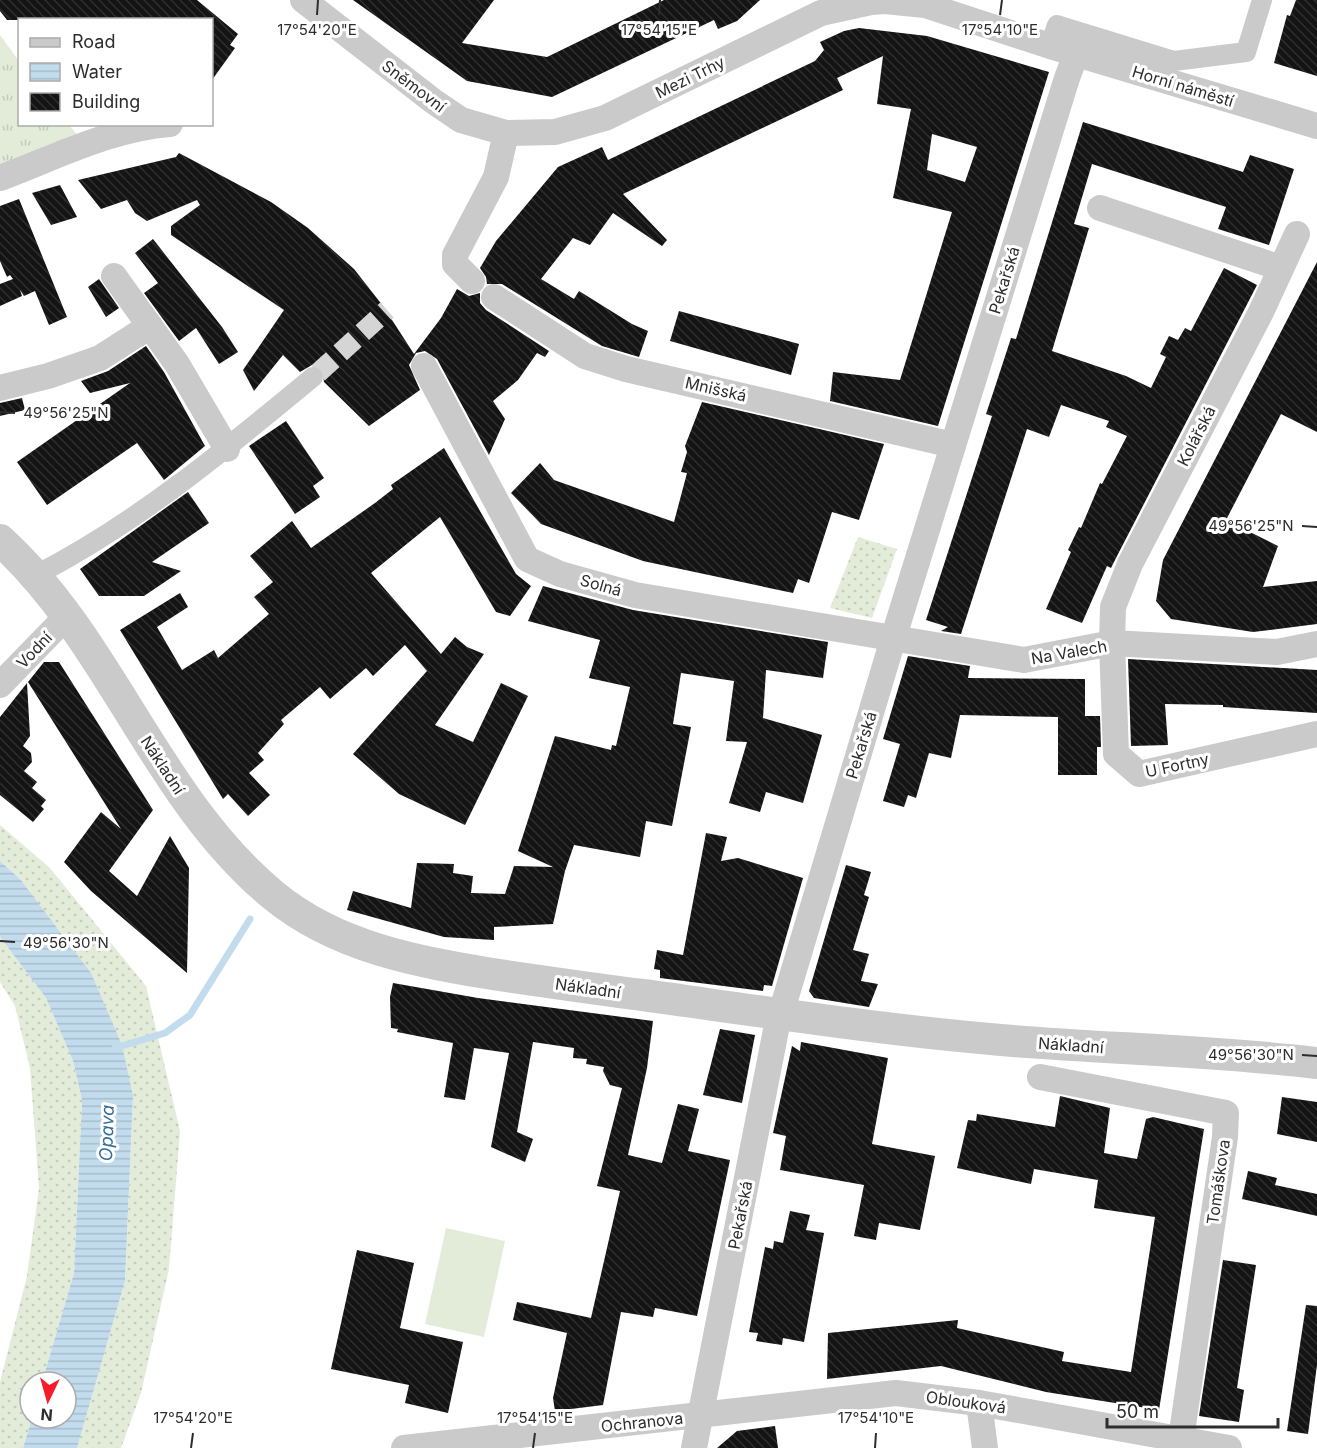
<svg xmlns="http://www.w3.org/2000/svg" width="1317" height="1448" viewBox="0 0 1317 1448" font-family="Inter,sans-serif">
<defs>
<pattern id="grass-dots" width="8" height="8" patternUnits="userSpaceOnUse" patternTransform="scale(1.5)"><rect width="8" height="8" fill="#e3ecd8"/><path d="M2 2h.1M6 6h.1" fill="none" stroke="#c3cbba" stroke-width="1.8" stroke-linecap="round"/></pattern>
<pattern id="park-tufts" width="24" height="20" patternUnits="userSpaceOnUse" patternTransform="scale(1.5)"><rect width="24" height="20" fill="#e3ecd8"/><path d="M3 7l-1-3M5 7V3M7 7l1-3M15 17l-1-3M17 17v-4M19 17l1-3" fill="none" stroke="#c3cbba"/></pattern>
<pattern id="water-rules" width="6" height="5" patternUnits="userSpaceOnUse" patternTransform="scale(1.5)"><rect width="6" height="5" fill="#c2dcee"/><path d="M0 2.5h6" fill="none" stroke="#a7bdcc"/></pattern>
<pattern id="building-back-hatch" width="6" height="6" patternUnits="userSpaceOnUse" patternTransform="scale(1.5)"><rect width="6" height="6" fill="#141414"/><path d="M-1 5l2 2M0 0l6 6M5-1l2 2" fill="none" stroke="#2e2e2e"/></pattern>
</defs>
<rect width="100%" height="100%" fill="#fff"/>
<g fill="url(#grass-dots)">
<path d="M858 537 897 549 872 618 830 608Z"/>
<path d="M0 825 50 868 146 986 180 1131 169 1269 141 1393 121 1448H77L125 1281 133 1096 20 879 0 861Z"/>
<path d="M0 937 46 998 73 1061 82 1100 74 1273 42 1382H30L32 1418 23 1448H0V1382L27 1276 39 1188 30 1068 15 1006 0 982Z"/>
</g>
<path fill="url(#park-tufts)" d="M0 35 19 61 20 124 69 125 80 138 0 168Z"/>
<path fill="#e3ecd8" d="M446 1228 505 1241 484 1337 425 1324Z"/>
<path fill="url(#water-rules)" d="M0 861 20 879 91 973 122 1045 133 1096 125 1281 77 1448H23L32 1418H66V1382H42L74 1273 82 1100 73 1061 46 998 0 937Z"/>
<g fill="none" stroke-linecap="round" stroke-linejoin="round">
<path stroke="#c2dcee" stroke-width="7" d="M115 1048 165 1033 190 1015 250 919"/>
</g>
<g fill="url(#building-back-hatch)" fill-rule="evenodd">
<path d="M0 0H197L238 34 230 45 235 48 212 80V20H7L0 11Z"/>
<path d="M353 0H494L462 43 547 57 664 0H760L737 21 718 29 714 20 552 97 467 81Z"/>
<path d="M1296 0H1317V76L1274 63 1287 15 1290 16Z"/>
<path d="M859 28 927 36 1049 72 938 426 830 401 833 372 900 380 952 212 893 198 911 109 877 104 883 56 837 78 843 90 623 194 667 240 662 246 613 213 590 245 573 238 541 279 574 299 579 291 632 324 648 331 639 357 602 346 502 284H487L486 277 480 268 496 241 558 167 602 147 608 160 815 61 824 50 820 42 844 31ZM932 134 977 147 965 182 927 170Z"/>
<path d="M1083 122 1243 172 1250 155 1294 169 1269 245 1218 229 1226 207 1092 164 1074 224 1089 228 1052 351 1126 376 1151 388 1166 357 1160 354 1169 336 1178 340 1185 328 1191 331 1224 268 1257 285 1116 558 1111 568 1107 566 1082 623 1046 609 1071 552 1068 550 1079 527 1081 528 1100 483 1102 484 1127 436 1106 427 1109 421 1061 405 1049 437 1027 429 961 634 941 631 948 627 926 620 992 416 986 414 994 390 1011 338 1016 339Z"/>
<path d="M179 153 271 202 308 228 354 269 383 306 414 354 441 318 457 289 469 296 480 293V303L486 310 549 351 545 357 537 353 518 380 493 401 505 419 489 455 437 359 425 351 416 353 409 365 420 390 369 426 324 382 322 369 312 365 300 372 283 355 254 391 243 370 284 310 171 235V226L200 205 197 200 147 221 135 213 127 200 101 209 78 180 176 157Z"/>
<path d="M60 185 77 217 51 225 32 193Z"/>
<path d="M19 199 67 317 49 325 35 291 24 296 20 290 22 296 0 306V284L13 279 10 275 7 277 0 261V206Z"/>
<path d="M153 239 222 327 238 352 219 364 196 328 179 341 144 293 158 283 135 253Z"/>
<path d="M1317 262V432L1281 414 1226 520 1278 546 1263 587 1317 581V624L1253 632 1171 619 1156 601 1163 560Z"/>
<path d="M99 279 119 308 106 317 88 287Z"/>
<path d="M679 311 799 344 791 375 670 341Z"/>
<path d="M146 346 164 372 205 446 164 480 137 443 47 505 17 462 130 383 90 393 81 381 108 371Z"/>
<path d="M22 398 25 410 0 416V403Z"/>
<path d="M702 402 884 444 859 520 832 512 809 583 798 579 793 593 643 561 541 524 511 493 540 463 554 480 674 522 687 473 681 472 687 452 685 446Z"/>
<path d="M286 421 324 478 313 486 320 497 295 514 249 446Z"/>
<path d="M444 448 516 574 531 586 510 616 496 612 440 517 371 573 441 654 455 637 467 647 484 654 435 725 473 742 501 683 528 696 465 825 399 794 353 754 427 671 405 645 373 676 366 668 330 699 320 687 281 720 284 724 258 753 264 760 249 773 270 795 248 816 228 794 223 799 120 630 180 593 188 607 157 627 182 670 214 650 218 658 269 614 254 597 273 582 250 556 292 521 311 548 375 503 393 489 391 485Z"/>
<path d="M188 492 209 523 152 562 181 571 144 596H99L80 569Z"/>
<path d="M543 586 633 610 828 642 823 678 766 670 763 718 822 735 803 803 766 792 760 812 729 803 747 742 726 741 734 681 681 673 673 724 691 727 672 826 646 821 640 857 574 845 565 871 553 924 494 927V940L444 937 347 910 353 891 411 908 417 863 454 864 453 873 473 876 471 893 505 894 514 866 553 867 518 851 555 736 611 750 612 745 616 746 630 687 589 678 600 640 528 621Z"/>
<path d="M908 656 970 666 968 678 1085 679V716H1100L1101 747H1097V775H1058V717L960 715 951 758 929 753 916 798 908 795 904 807 883 801 900 744 883 739Z"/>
<path d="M1128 659 1317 670V713L1223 707V705L1165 704 1168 745 1131 746Z"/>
<path d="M44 662H59L153 810 109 871 137 896 170 836 189 868 187 973 91 891 64 862 101 812 121 829 28 682Z"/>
<path d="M27 683 30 736 23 746 31 753 32 762 24 771 37 782 32 788 46 800 41 806 44 809 33 822 0 795V717Z"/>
<path d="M706 833 727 837 721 861 738 858 803 878 772 986 764 985 763 991 660 978V970L654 969 657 950 683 955Z"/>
<path d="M846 865 871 872 864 895 869 897 853 950 869 954 861 981 878 984 869 1007 814 998 809 991Z"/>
<path d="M393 983 478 998 653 1021 647 1068 628 1155 662 1163 678 1104 699 1109 688 1151 730 1160 697 1316 655 1308 653 1317 621 1312 603 1405 555 1411 553 1398 567 1333 513 1320 517 1302 591 1318 620 1191 597 1186 622 1088 610 1085 603 1071 604 1067 586 1064 587 1059 573 1058 574 1048 533 1042 517 1132 533 1139 525 1162 491 1147 509 1053 474 1048 465 1100 444 1097 453 1043 397 1032 398 1029 391 1028 390 997Z"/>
<path d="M720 1029 755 1035 742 1103 703 1095Z"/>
<path d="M801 1042 888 1058 872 1144 935 1156 920 1230 879 1223 876 1240 854 1236 864 1185 780 1170 786 1136 773 1133 792 1046 800 1051Z"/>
<path d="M1060 1096 1110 1108 1104 1153 1137 1159 1146 1119 1153 1117 1204 1129 1159 1410 1046 1392 941 1366 827 1379 828 1333 958 1320 957 1328 1064 1352 1062 1361 1131 1372 1155 1217 1094 1208 1098 1180 1034 1169 1031 1184 957 1168 968 1120 976 1121 977 1114 1055 1127Z"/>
<path d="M1282 1097 1317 1102V1142L1277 1134Z"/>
<path d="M1248 1171 1277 1178 1275 1185 1317 1194V1216L1242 1199Z"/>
<path d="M790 1211 810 1215 806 1230 824 1233 804 1342 783 1338 782 1345 756 1341 758 1333 749 1332 765 1247 773 1249 774 1241 783 1243Z"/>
<path d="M357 1250 414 1263 400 1328 463 1342 448 1413 405 1403 409 1385 331 1369Z"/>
<path d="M1223 1260 1256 1265 1237 1388 1244 1390 1239 1422 1199 1416Z"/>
<path d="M1306 1305 1317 1306V1365L1308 1434 1287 1431Z"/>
<path d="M775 1426 778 1448H717L737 1431Z"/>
</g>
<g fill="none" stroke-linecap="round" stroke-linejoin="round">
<path stroke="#d5d5d5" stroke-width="20" stroke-dasharray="20 10" stroke-linecap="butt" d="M318 373 387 310"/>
<g stroke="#cacaca" stroke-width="20">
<path d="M1050 46 1057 25 1174 61 1246 52 1262 0"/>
<path d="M34 576C136 524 225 450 313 377"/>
</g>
<g stroke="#cacaca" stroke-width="26">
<path d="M303 0 433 101 461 120 506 133 555 132 605 118 821 13 871 2 885 1 925 5 1050 46 1317 126"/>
<path d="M0 178C54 158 112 128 170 124"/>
<path d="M1100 208 1281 268"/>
<path d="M1297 234 1261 312 1130 564 1113 607 1112 643 1116 754 1139 774 1317 734"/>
<path d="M114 276 177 364 227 449"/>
<path d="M472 281 455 264V255L496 177 506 133"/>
<path d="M494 297 585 356 626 369 953 445"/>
<path d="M424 366 527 559 560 574 635 595 1024 660 1112 643 1277 652 1317 644"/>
<path d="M0 388 48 376 100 358 150 326"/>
<path d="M0 685 68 615"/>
<path d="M1040 1077 1226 1113 1225 1137 1181 1439"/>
<path d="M979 1403 985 1448"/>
<path d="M404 1448 896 1393 979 1403 1229 1448"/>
<path d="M694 1448 776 1030 894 636 1067 78 1076 54"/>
</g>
<path stroke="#cacaca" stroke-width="32" d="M0 540C112 642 155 797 273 895 337 948 419 962 499 975 547 982 595 989 643 995 766 1012 889 1031 1013 1041 1114 1049 1216 1051 1317 1063"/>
</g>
<path fill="none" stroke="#2d2d2d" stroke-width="2" d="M317 15 318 0M659 15 660 0M1000 15 1002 0M0 412 15 413M1302 526 1317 527M0 941 15 942M1302 1055 1317 1056M191 1448 193 1433M533 1448 535 1433M875 1448 876 1433"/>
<g text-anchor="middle" stroke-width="6" stroke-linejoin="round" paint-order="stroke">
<g font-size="16" fill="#2d2d2d" stroke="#fff">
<text transform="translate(690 77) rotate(-26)" y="6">Mezi Trhy</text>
<text transform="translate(414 86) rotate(37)" y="6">Sněmovní</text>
<text transform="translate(1183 86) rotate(17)" y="6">Horní náměstí</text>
<text transform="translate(1004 280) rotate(-73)" y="6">Pekařská</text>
<text transform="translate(716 389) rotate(13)" y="6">Mnišská</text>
<text transform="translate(1196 436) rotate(-63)" y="6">Kolářská</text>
<text transform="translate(601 585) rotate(16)" y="6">Solná</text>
<text transform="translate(34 650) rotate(-46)" y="6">Vodní</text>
<text transform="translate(1069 652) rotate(-10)" y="6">Na Valech</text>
<text transform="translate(861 745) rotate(-73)" y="6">Pekařská</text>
<text transform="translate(163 765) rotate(57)" y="6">Nákladní</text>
<text transform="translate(1177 765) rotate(-12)" y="6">U Fortny</text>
<text transform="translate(588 988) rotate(8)" y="6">Nákladní</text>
<text transform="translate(1071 1045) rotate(4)" y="6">Nákladní</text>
<text transform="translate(1218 1182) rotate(-82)" y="6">Tomáškova</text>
<text transform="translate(740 1215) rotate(-79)" y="6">Pekařská</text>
<text transform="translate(966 1402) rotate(8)" y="6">Oblouková</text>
<text transform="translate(642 1422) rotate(-6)" y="6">Ochranova</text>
</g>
<g font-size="18" font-style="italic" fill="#336e96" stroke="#fff">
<text transform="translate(107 1133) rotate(-88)" y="6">Opava</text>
</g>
</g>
<g font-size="15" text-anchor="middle" fill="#2d2d2d" stroke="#fff" stroke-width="6" stroke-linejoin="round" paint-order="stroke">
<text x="317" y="35">17°54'20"E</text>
<text x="659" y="35">17°54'15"E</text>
<text x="1000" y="35">17°54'10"E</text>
<text x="66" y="418">49°56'25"N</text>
<text x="1251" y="531">49°56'25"N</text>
<text x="66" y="948">49°56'30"N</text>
<text x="1251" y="1060">49°56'30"N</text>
<text x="193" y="1423">17°54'20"E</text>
<text x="535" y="1423">17°54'15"E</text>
<text x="876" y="1423">17°54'10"E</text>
</g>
<rect x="18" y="18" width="195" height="108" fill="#ffffff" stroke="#ababab" stroke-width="1.5"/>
<rect x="30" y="38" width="30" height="9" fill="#cacaca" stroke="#ababab" stroke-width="1.5"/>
<text x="72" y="48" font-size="18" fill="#2d2d2d">Road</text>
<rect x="30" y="63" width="30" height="18" fill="url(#water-rules)" stroke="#ababab" stroke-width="1.5"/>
<text x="72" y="78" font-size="18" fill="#2d2d2d">Water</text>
<rect x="30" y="93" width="30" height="18" fill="url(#building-back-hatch)" stroke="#ababab" stroke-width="1.5"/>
<text x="72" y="108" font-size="18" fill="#2d2d2d">Building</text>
<g transform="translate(48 1400) rotate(185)"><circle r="28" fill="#ffffff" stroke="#ababab" stroke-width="1.5"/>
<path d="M0-4.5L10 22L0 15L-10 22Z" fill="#f61c28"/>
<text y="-9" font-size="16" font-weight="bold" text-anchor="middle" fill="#2d2d2d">N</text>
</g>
<path d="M1107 1418v9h171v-9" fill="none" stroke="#2d2d2d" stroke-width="3"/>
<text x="1116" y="1418" font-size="18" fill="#2d2d2d" stroke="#ffffff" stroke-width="4.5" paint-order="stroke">50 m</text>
</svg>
